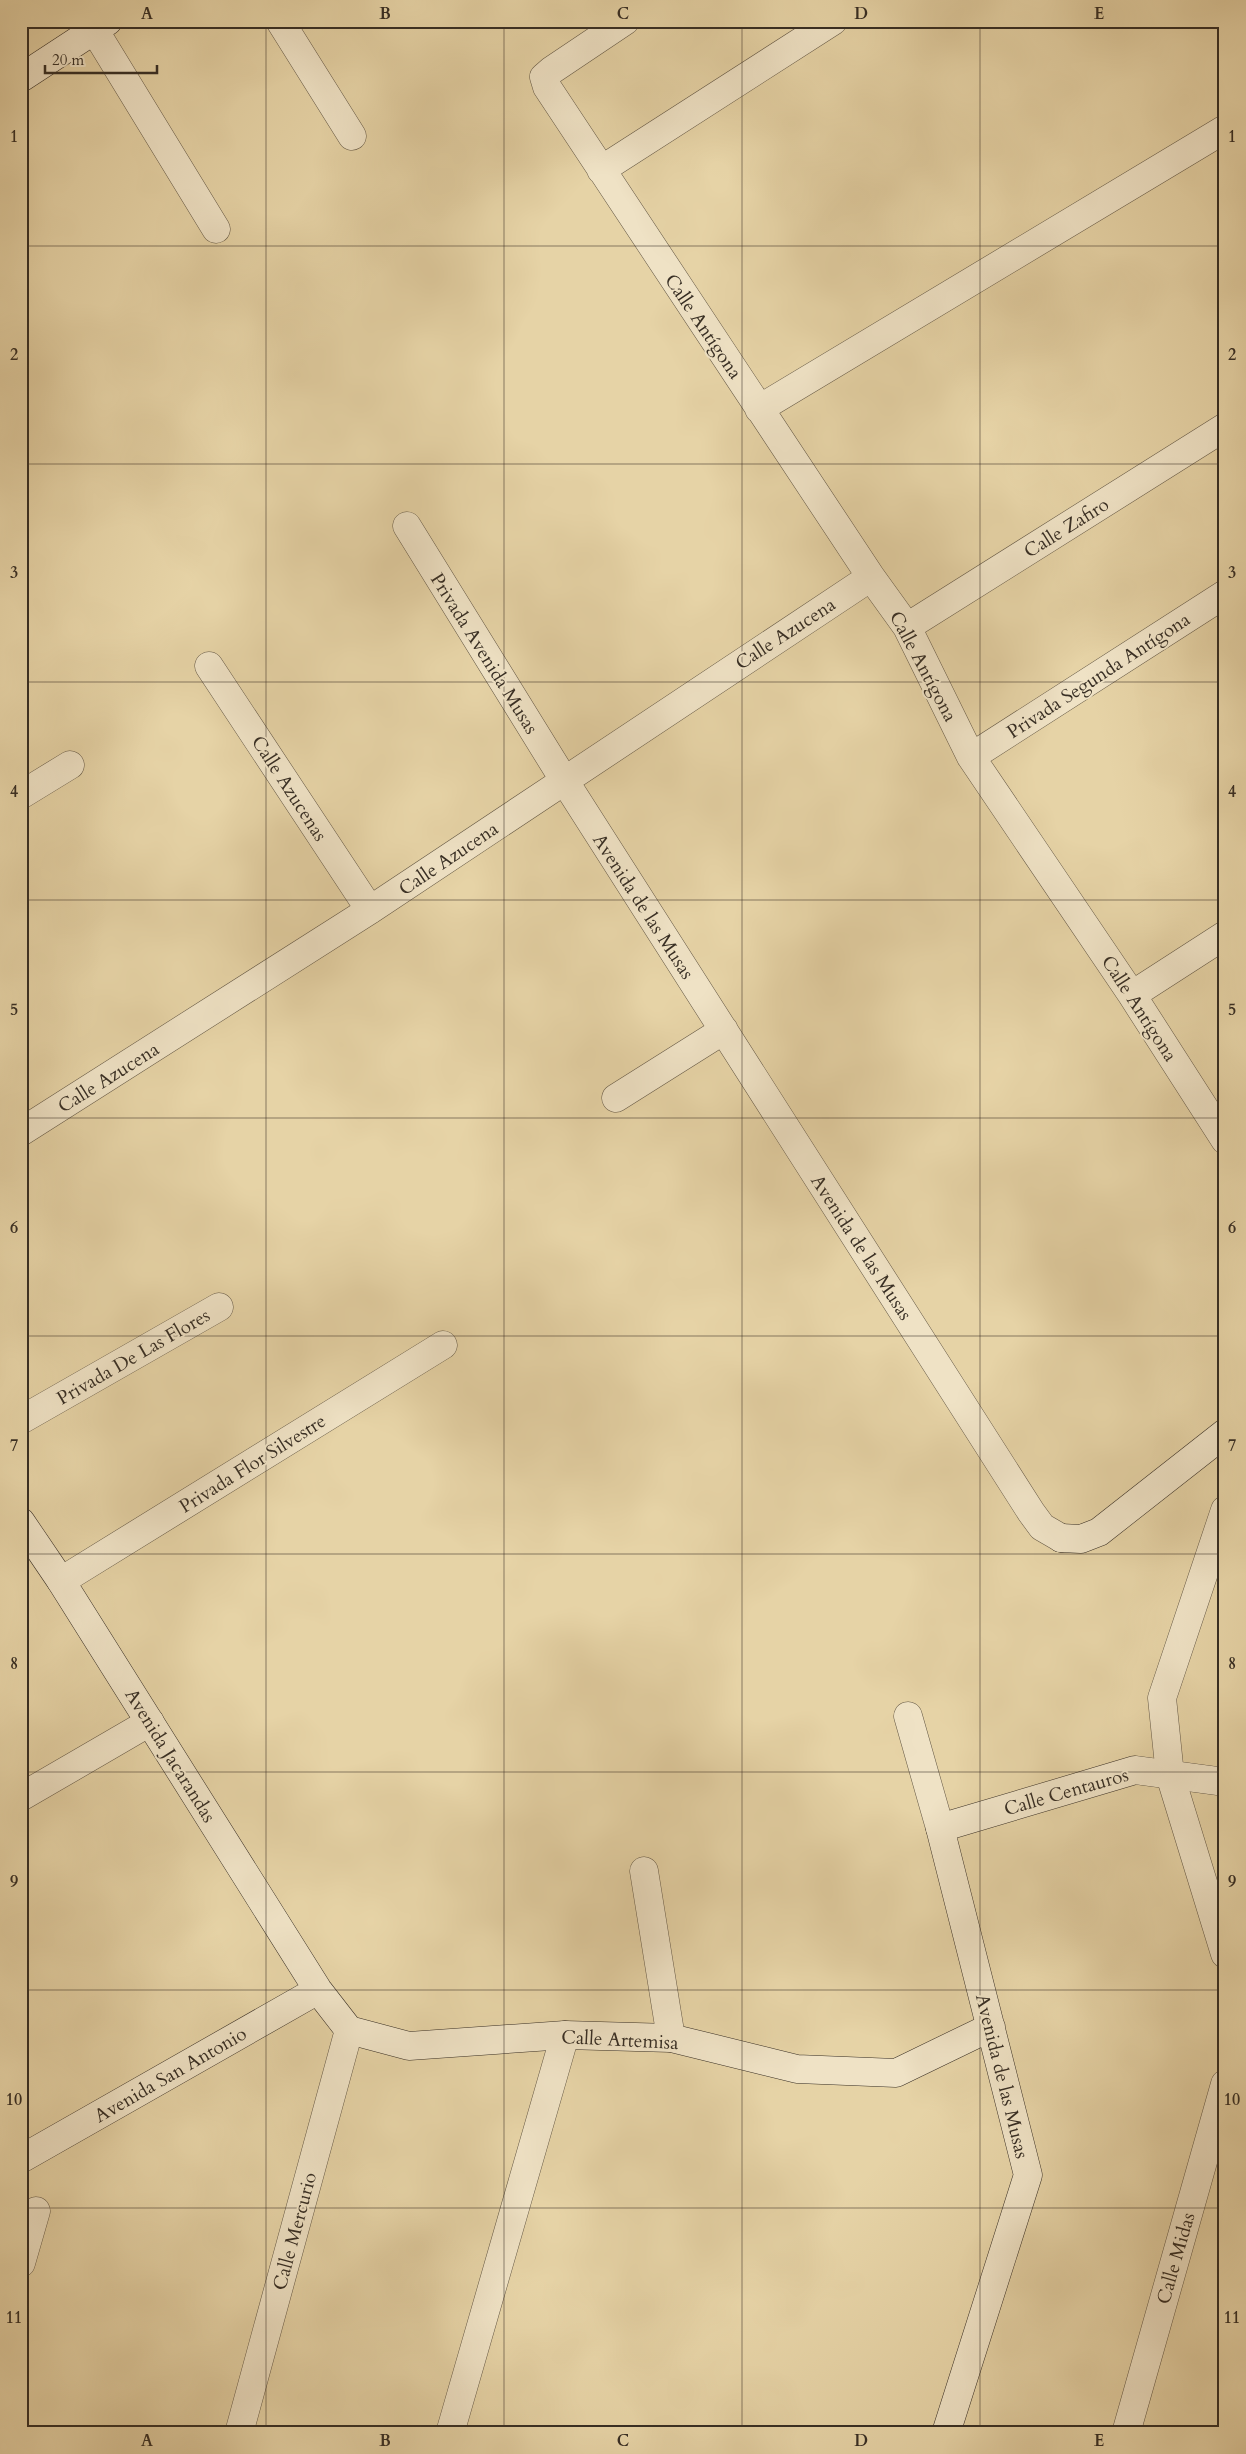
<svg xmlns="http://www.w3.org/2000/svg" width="1246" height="2454" font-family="Cardo,serif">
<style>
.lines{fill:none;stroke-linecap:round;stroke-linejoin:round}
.street-casing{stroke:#635744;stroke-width:29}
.secondary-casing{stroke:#372e24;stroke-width:29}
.street{stroke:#efe2c5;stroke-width:28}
.secondary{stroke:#efe2c5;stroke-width:28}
.grid{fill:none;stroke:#372e24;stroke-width:1;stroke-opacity:0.55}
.labels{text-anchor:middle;stroke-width:4;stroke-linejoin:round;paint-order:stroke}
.street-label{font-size:19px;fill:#372e24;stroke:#efe2c5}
.neatline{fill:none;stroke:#372e24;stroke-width:2}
.grid-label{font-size:16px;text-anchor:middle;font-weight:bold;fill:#372e24}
</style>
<rect width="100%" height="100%" fill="#e6d3a6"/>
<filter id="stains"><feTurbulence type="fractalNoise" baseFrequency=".004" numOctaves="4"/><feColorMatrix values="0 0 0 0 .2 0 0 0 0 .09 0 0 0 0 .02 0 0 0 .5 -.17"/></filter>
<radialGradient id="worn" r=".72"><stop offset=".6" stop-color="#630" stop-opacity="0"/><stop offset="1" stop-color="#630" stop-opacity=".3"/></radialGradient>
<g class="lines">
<g class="street-casing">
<path id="street" d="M280,21l72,115
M625,21l-73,49 -8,7 3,10 324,490 36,50 64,130 161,238 93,145
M95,31l121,198
M601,170l232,-149
M759,409l466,-280
M407,526l157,254 467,732 11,15 19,11
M907,627l318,-200
M209,666l161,244
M971,757l254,-163
M21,795l49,-30
M1132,995l93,-60
M616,1098l108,-68
M21,1132l349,-222 501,-333
M21,1420l198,-113
M1225,1510l-63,188 8,77 55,179
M61,1581l382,-236
M908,1716l32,112
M21,1797l129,-75
M644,1871l27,167
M21,2263l15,-52
M239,2433l110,-403
M450,2433l115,-398
M1126,2433l99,-349"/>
</g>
<g class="secondary-casing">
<path id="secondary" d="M21,78l87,-57
M21,1522l40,59 257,409 31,40 60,16 156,-11 106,3 126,31 99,4 95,-46
M1061,1538l20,1 18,-7 126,-99
M21,2159l297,-169
M946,2433l82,-258 -88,-347 195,-58 90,12"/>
</g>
<use href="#street" class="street"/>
<use href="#secondary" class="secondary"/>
</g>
<path class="grid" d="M266,21v2412M504,21v2412M742,21v2412M980,21v2412M21,246h1204M21,464h1204M21,682h1204M21,900h1204M21,1118h1204M21,1336h1204M21,1554h1204M21,1772h1204M21,1990h1204M21,2208h1204"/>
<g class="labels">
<g class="street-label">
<text transform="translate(704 326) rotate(56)" y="7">Calle Antígona</text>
<text transform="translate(1066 527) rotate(-32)" y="7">Calle Zafiro</text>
<text transform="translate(785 633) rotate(-33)" y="7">Calle Azucena</text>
<text transform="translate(485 653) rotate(58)" y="7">Privada Avenida Musas</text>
<text transform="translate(924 666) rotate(62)" y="7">Calle Antígona</text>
<text transform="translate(1098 675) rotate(-33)" y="7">Privada Segunda Antígona</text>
<text transform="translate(290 788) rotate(57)" y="7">Calle Azucenas</text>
<text transform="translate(448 858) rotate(-34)" y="7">Calle Azucena</text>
<text transform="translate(644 906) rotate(57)" y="7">Avenida de las Musas</text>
<text transform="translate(1140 1008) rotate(57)" y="7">Calle Antígona</text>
<text transform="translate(108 1077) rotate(-32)" y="7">Calle Azucena</text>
<text transform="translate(862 1247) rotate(57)" y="7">Avenida de las Musas</text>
<text transform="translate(133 1356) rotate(-30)" y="7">Privada De Las Flores</text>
<text transform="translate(252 1463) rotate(-32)" y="7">Privada Flor Silvestre</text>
<text transform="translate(171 1755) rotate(58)" y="7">Avenida Jacarandas</text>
<text transform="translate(1066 1791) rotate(-16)" y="7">Calle Centauros</text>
<text transform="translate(620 2039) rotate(3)" y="7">Calle Artemisa</text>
<text transform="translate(170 2074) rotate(-30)" y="7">Avenida San Antonio</text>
<text transform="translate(1003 2076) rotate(76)" y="7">Avenida de las Musas</text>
<text transform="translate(294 2231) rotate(-75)" y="7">Calle Mercurio</text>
<text transform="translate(1175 2258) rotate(-74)" y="7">Calle Midas</text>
</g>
</g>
<rect width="1246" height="2454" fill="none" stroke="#e6d3a6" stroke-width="55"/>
<path d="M45 65v8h112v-8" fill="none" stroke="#372e24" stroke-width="2.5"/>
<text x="52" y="65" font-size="15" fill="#372e24" stroke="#efe2c5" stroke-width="4" paint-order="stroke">20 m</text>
<rect x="28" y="28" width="1190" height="2398" class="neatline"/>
<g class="grid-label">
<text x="147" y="19">A</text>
<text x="385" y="19">B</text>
<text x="623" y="19">C</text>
<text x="861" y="19">D</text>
<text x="1099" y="19">E</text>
<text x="14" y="142">1</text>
<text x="1232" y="142">1</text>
<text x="14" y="360">2</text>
<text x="1232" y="360">2</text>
<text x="14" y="578">3</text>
<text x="1232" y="578">3</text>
<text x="14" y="797">4</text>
<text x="1232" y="797">4</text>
<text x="14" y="1015">5</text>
<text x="1232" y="1015">5</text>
<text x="14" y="1233">6</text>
<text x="1232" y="1233">6</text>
<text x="14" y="1451">7</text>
<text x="1232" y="1451">7</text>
<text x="14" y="1669">8</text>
<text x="1232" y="1669">8</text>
<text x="14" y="1887">9</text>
<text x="1232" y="1887">9</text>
<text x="14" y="2105">10</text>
<text x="1232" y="2105">10</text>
<text x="14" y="2323">11</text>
<text x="1232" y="2323">11</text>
<text x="147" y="2446">A</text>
<text x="385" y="2446">B</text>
<text x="623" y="2446">C</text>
<text x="861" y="2446">D</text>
<text x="1099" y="2446">E</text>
</g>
<rect width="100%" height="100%" filter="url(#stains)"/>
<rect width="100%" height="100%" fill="url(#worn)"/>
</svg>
